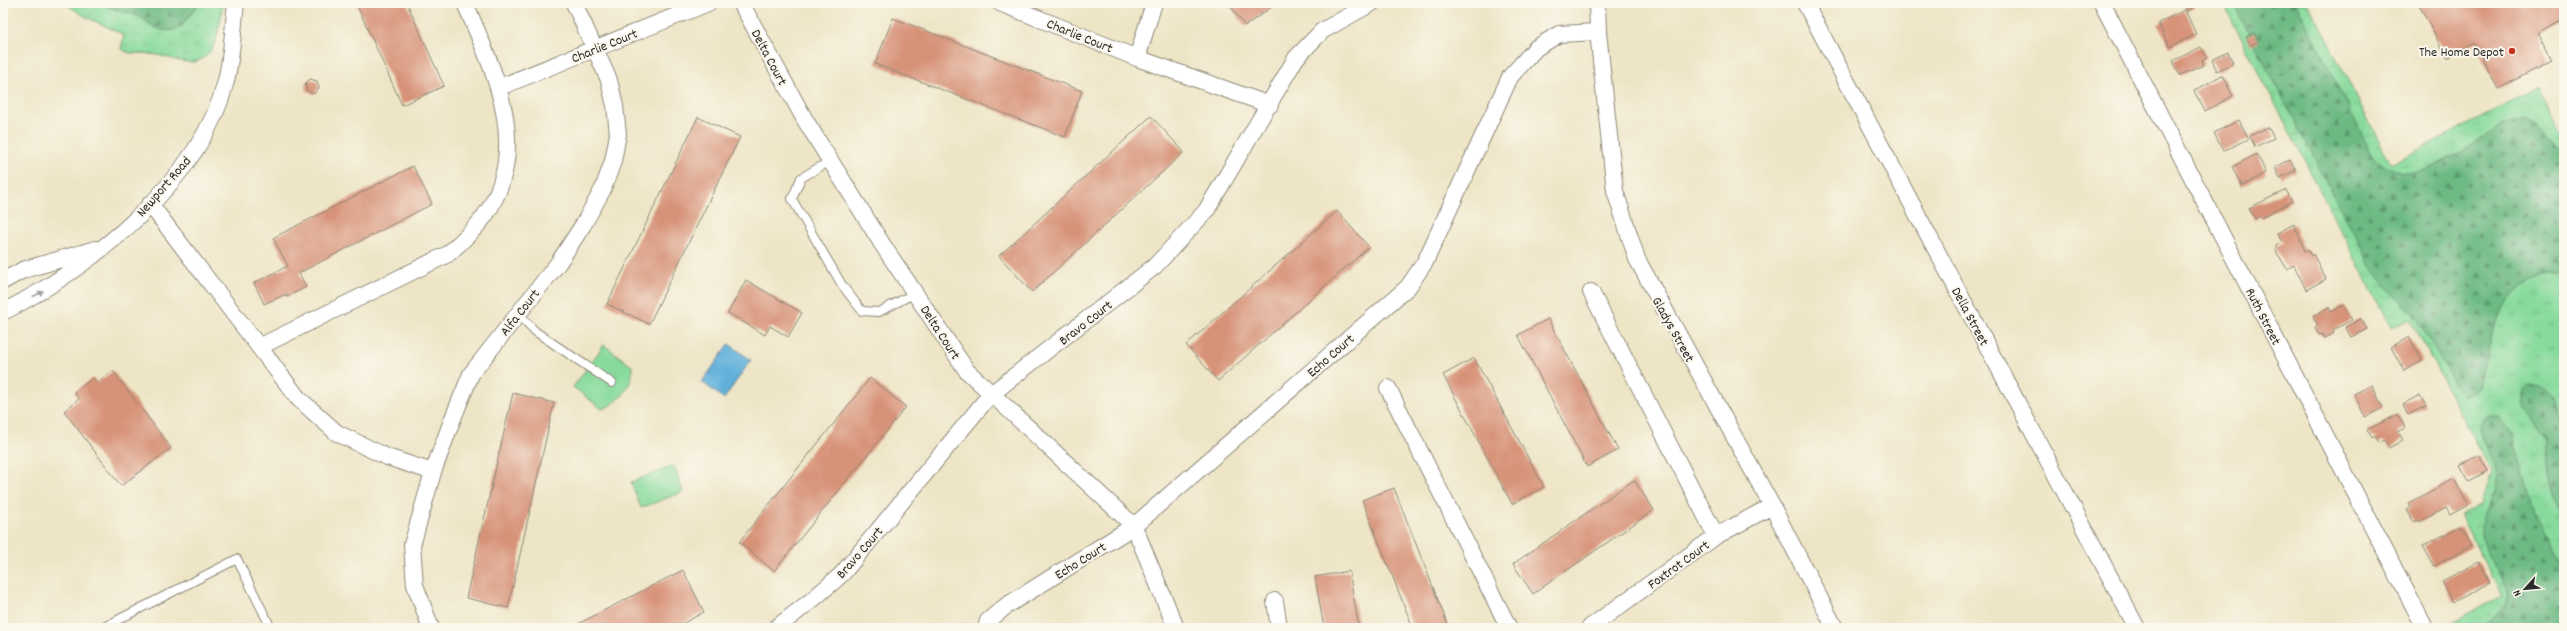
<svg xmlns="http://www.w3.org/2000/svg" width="2567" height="631" font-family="Dekko,sans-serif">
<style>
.grass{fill:url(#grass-tufts);stroke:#598264}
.forest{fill:url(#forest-firs);stroke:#4c7258}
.pitch{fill:#87da9c;stroke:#598264}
.water{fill:#60b0da;stroke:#466e82}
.building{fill:#d79378}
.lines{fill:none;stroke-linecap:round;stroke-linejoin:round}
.service-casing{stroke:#8c8878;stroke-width:10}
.minor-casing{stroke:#8c8878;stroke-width:18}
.service{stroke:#fff;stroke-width:8}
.minor{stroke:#fff;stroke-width:16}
.oneway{fill:#a0a0a0}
.poi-dot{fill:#c8321e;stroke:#fbf7ec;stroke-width:1.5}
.labels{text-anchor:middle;stroke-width:4;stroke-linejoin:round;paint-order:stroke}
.street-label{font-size:14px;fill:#2b2b2b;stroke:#fbf7ec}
.poi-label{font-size:14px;fill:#2b2b2b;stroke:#fbf7ec;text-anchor:end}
</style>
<defs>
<pattern id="grass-tufts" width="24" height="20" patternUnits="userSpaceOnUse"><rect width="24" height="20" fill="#87da9c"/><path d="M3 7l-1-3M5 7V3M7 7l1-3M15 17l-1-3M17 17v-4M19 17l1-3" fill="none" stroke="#75bb87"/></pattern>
<pattern id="forest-firs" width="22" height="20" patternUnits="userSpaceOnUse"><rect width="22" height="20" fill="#6dba84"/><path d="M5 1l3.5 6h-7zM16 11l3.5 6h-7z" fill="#5a976c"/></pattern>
</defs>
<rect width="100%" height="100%" fill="#fbf7ec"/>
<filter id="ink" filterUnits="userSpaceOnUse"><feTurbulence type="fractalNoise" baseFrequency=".025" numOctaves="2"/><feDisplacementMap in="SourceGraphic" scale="8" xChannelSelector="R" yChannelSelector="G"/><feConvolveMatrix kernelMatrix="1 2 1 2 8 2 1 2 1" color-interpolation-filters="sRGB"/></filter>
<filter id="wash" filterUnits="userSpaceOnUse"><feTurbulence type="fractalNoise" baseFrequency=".012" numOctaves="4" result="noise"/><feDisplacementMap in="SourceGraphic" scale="16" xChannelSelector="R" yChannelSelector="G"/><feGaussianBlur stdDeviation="0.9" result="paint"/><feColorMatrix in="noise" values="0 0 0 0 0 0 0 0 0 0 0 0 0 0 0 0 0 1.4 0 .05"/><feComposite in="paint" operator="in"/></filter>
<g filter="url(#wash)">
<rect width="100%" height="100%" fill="#eee5c6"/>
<path class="grass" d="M65,3h158c-3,19 -5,56 -30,59 -14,1 -29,-7 -43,-8 -9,-2 -22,2 -29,-6l3,-13 -40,-19z
M2223,3h85l83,161 149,-78 24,45v497h-120l58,-32 -42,-81 21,-12 10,-33 -81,-151 -19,9z"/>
<path class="forest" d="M102,3h97l-18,24c-25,11 -28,-6 -48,-13 -12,-4 -20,-2 -31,-11z
M2233,3h63l76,152c7,7 13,12 23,16 30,11 83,-31 108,-46l24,-5 11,3 10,9 16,20v126c-10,-2 -20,0 -30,4 -42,17 -45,65 -55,104l-5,6 -11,3 -7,-8c-12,-22 -23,-44 -37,-65 -14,-21 -34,-33 -48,-56z
M2530,385c10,1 18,3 24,12 12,17 10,98 10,121l-14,-42 -3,-39 -23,-31v-17z
M2490,416h8l14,17 23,80 29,49v66h-85c59,-36 8,-52 2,-95 -2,-20 16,-34 16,-54 0,-18 -14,-35 -18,-52l3,-7z"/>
<path class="pitch" d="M604,345l29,22c-1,20 -12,35 -31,42l-29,-22z
M674,466l9,26 -42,16 -10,-26z"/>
<path class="water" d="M729,344l22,16 -27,39 -22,-17z"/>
<g id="blocks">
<path class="building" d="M356,3h51l37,83 -42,19z
M1228,3h49l-32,23z
M2183,3h19l-15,8z
M2418,3h146v16l-27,14 14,28 -53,28 -24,-46 -27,15z
M2185,10l11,24 -26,13 -12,-24z
M893,18l189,73 -17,46 -190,-73z
M2254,33l5,8 -8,4 -5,-8z
M2201,47l6,11 -5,2 2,5 -24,10 -7,-14z
M2228,52l5,11 -16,8 -5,-11z
M2222,75l11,21 -28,15 -11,-20z
M310,79l7,2 2,7 -5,6 -7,-3 -2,-7z
M1151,116l33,36 -152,140 -33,-36z
M698,117l42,20 -91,187 -42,-20z
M2239,120l10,19 -26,12 -9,-18z
M2268,127l6,11 -19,9 -5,-11z
M2257,154l9,19 -24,13 -10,-19z
M2290,159l6,11 -16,8 -5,-11z
M413,166l19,38 -133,69 7,14 -19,10 -1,-3 -22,10 -10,-21 34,-17 -15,-28z
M2286,190l6,11 -31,17 -1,-2 -5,3 -6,-11z
M1337,211l32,36 -151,134 -32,-36z
M2294,224l11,27 3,-2 3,7 2,-2 13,25 -20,11 -12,-25 -7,4 -11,-18v-5l6,-4 -5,-9z
M746,280l56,33 -14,24 -18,-11 -5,9 -37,-22z
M2344,305l8,15 -19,10 1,3 -10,5 -2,-4 -3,1 -4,-7 3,-2 -5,-10 16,-9 2,5z
M1548,319l70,131 -31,17 -69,-132z
M2361,319l6,10 -16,8 -6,-10z
M2409,337l13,24 -18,10 -13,-24z
M1474,358l70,129 -32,17 -69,-129z
M113,371l58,77 -50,38 -57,-75 15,-12 -5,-7 19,-14 4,5z
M870,378l36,29 -132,164 -35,-29z
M2372,385l11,23 -18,9 -11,-23z
M513,393l41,10 -46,205 -42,-10z
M2420,395l6,11 -18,9 -5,-11z
M2398,414l7,14 -7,4 5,8 -14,8 -5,-8 -6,3 -3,-7 -3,2 -5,-8z
M2479,455l9,16 -19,10 -9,-16z
M2454,479l14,26 -18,10 -4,-7 -27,14 -1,-2 -4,2 -7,-12 4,-3 -2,-4z
M1634,480l20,30 -121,84 -20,-30z
M1394,488l55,140h-36l-51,-128z
M2461,526l11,20 -38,20 -11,-20z
M2479,562l11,21 -37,19 -11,-21z
M683,570l21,42 -24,13 -6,3h-104z
M1349,571l10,57h-35l-9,-51z"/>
</g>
</g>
<g filter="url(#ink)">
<use href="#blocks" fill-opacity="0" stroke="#8c8878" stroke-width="1"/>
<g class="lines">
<g class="service-casing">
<path id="service" d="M830,161l-29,17 -9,21 50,86 20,26 17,1 36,-19
M517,313l19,19 76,51
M102,628l135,-69 34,69"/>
</g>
<g class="minor-casing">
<path id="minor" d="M741,3l64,117 79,127 83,124 167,155 42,102
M1000,3l137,55 133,47
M1597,3l1,29 17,159 22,68 135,247 63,122
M1805,3l332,625
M2102,3l323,625
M1137,58l17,-55
M500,87l208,-84
M150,204l148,194 39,35 50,24 46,15
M3,281l20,-11 73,-21
M1591,292l125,244
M3,312c86,-43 199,-132 223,-231 6,-25 7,-52 10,-78
M259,347l189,-93c13,-12 28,-25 38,-40 46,-69 7,-144 -21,-211
M1388,388l121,240
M1275,601l4,27
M431,628l-16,-43 -3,-40 21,-73 20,-54 18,-44 88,-112 24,-37 20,-36 10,-28 5,-27 -3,-28 -6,-26 -35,-77
M776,628l36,-28 30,-26 148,-179 165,-129 51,-55 90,-153 26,-27 50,-28
M986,628l2,-7 18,-15 128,-80 274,-239 17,-25 85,-185 26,-29 23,-14 39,-2
M1589,628l127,-92 56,-30"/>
</g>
<use href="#service" class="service"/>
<use href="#minor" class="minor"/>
</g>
<defs><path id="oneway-solid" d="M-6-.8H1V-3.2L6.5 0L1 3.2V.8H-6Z"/></defs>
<use class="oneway" href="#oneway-solid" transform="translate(38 294) rotate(-28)"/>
</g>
<circle class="poi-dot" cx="2512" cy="51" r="4"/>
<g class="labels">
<g class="street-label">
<text transform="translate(1080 35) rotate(22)" y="5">Charlie Court</text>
<text transform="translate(604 45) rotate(-22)" y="5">Charlie Court</text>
<text transform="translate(770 57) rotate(62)" y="5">Delta Court</text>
<text transform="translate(163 186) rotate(-49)" y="5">Newport Road</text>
<text transform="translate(519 312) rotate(-52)" y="5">Alfa Court</text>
<text transform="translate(1971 316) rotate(62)" y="5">Della Street</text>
<text transform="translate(2264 316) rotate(63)" y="5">Ruth Street</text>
<text transform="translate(1085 322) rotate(-38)" y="5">Bravo Court</text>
<text transform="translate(1674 329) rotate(61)" y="5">Gladys Street</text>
<text transform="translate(941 332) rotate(57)" y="5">Delta Court</text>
<text transform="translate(1330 355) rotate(-41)" y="5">Echo Court</text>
<text transform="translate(859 552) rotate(-49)" y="5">Bravo Court</text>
<text transform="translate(1080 560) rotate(-32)" y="5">Echo Court</text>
<text transform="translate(1678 564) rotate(-36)" y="5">Foxtrot Court</text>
</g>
<g class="poi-label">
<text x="2504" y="56">The Home Depot</text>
</g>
</g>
<rect width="2567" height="631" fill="none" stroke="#fbf7ec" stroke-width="16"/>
<g transform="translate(2525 589) rotate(243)" stroke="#fbf7ec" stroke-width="3" paint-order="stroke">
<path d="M0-3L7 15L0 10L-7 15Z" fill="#2b2b2b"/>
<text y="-6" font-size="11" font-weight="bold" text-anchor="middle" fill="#2b2b2b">N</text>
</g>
</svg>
